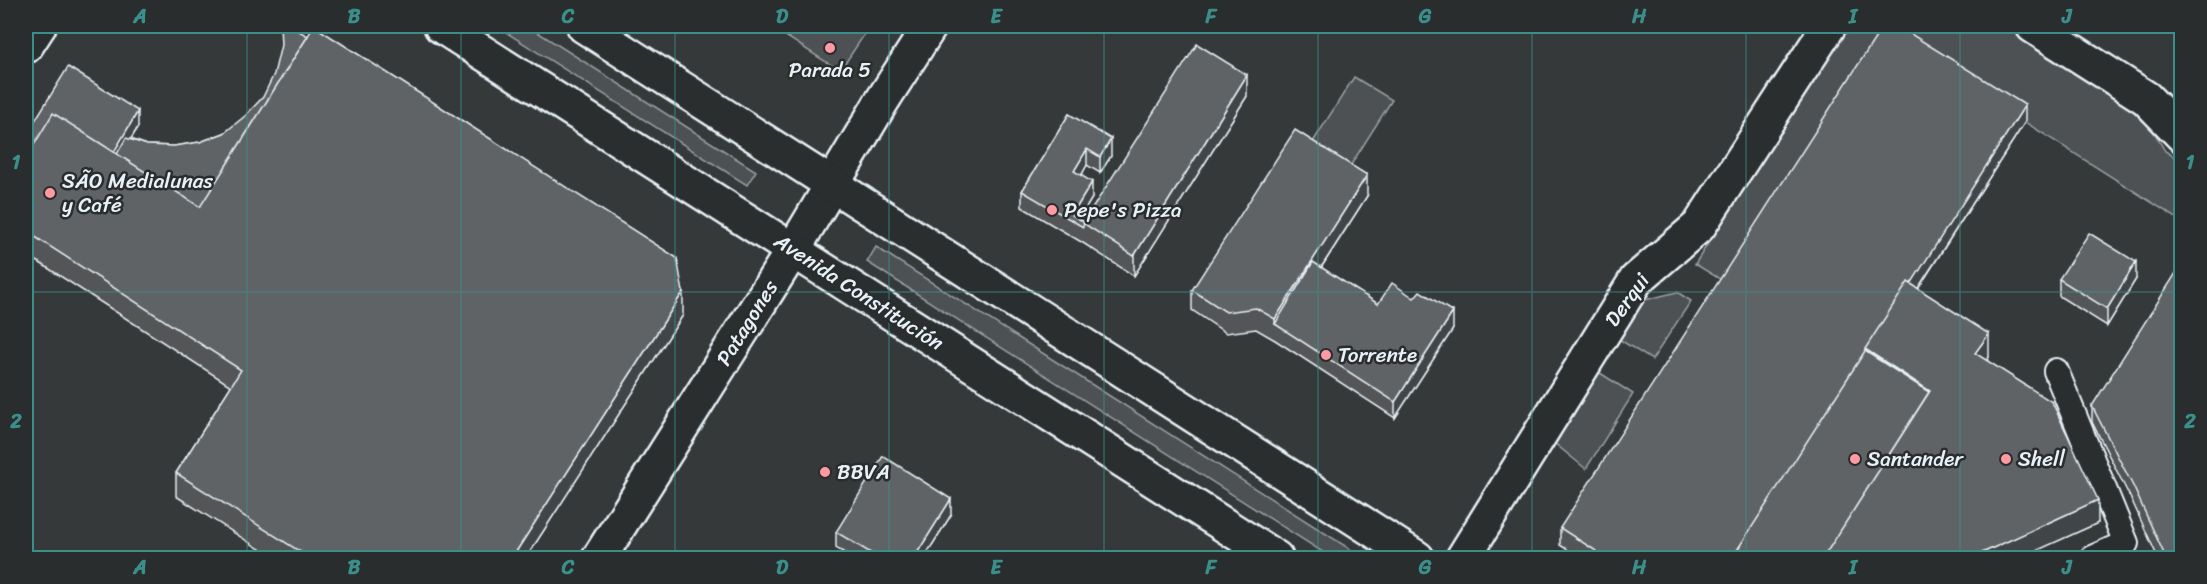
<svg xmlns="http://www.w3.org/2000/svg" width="2207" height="584" font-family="Sriracha,sans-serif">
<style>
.green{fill:#4d5152;stroke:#9aa1a5;stroke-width:1.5}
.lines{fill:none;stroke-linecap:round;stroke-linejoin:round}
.lane-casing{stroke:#e8f1f8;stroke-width:28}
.street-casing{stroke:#e8f1f8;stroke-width:38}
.primary-casing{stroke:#e8f1f8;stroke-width:38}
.lane{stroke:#2a2d2e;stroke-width:24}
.street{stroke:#2a2d2e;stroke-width:33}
.primary{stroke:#2a2d2e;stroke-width:33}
.wall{fill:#525557;stroke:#e8f1f8;stroke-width:1.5}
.shaded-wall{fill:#424547;stroke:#e8f1f8;stroke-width:1.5}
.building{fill:#5f6365;stroke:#e8f1f8;stroke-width:1.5}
.grid{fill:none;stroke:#3a8f8a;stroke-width:1.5;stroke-opacity:0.55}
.poi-dot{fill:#ff9aa2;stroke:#2a2d2e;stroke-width:2}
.labels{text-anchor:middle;stroke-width:5;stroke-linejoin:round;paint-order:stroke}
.poi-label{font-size:21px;fill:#e8f1f8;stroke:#2a2d2e;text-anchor:start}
.street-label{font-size:21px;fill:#e8f1f8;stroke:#2a2d2e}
.neatline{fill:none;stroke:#3a8f8a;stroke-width:2}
.grid-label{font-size:20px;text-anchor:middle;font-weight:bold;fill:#3a8f8a}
</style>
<rect width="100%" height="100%" fill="#35393a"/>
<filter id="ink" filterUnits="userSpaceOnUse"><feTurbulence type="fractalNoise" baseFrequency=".0167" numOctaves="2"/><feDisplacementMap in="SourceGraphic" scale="12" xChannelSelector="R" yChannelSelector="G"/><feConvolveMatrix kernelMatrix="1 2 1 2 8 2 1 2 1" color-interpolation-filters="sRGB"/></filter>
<g filter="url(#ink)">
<path class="green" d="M496,26h32l228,145 -9,14z
M770,26h100l-30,45z
M1846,26h166l126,78 27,47 16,10v60l-156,-99 -297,162 -33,-20z
M1354,77l38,23 -43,68 -38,-23z
M876,247l488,311h-32l-465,-296z
M1677,292l14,9 -39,59 -35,-22 24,-37z
M1597,371l36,23 -47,75 -33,-27z"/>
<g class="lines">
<g class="lane-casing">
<path id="lane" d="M2056,371l70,172 -34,15"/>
</g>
<g class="street-casing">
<path id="street" d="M2033,26l113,72 36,37
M26,46l13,-20
M599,558l194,-308 89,-149 48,-75
M1463,558l173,-278 63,-54 130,-200"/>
</g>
<g class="primary-casing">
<path id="primary" d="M441,26l835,532
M584,26l833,532"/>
</g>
<use href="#lane" class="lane"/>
<use href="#street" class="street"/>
<use href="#primary" class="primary"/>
</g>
<path class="wall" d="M1247,96l-113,180 -51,-33 -61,-36v-16l47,-77 42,42 -11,17 -13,-8 -6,11 11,22 -13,21 5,3z
M2025,122l-107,167 71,68 -2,3 111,163 -78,35h-439l-21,-13v-17z
M138,127l-7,12 16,6 27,1 26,-4 24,-9 459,182 -157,243h-252l-98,-62v-23l55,-87 -205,-132v-119z
M1367,196l-46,72 57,36 75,25 -58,89 -120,-78 -19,-11 -30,4 -34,-23v-20z
M2059,279h77l-29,47 -48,-30z
M2092,406l89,152h-23l-25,-55 -41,-81z
M951,515l-27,43h-71l-17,-10v-16z"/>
<path class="shaded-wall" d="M1247,75v21l-113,180v-20z
M2025,105v17l-150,233 -7,-5z
M138,111v16l-23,39 -4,-10z
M1111,139v17l-11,17v-16z
M1087,149v16l-13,23v-17z
M1367,175v21l-85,132 -7,-4v-5z
M1092,182v16l-15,25 -5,-8z
M2136,262v17l-29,47v-17z
M683,292v23l-157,243h-14z
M1453,312v17l-58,89v-16z
M1989,334v23l-14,18v-22z
M951,499v16l-27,43h-10z
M2098,500v23l-78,35h-49z"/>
<path class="building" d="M280,26h10l18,10 -108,171 -83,-53 9,-16 21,7 27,1 26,-4 24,-9 21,-17 18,-19 11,-23 7,-29z
M314,26l363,232 6,34 -171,266h-202l-134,-85 65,-103 -215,-139v-73l27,-45 147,94z
M1883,26h15l127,79 -114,179 -3,-2 -43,67v2l-133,207h-125l-47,-30z
M1197,44l50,31 -113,181 -51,-33z
M68,67l70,44 -24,41 -61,-39 -27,45v-23z
M1069,114l42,25 -11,18 -13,-8 -13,22 18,11 -20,33 12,7 -1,5 -61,-36z
M1295,130l72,45 -92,144 -19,-11 -30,4 -34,-22z
M2089,233l47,29 -29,47 -48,-30z
M1313,262l65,42 14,-21 22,15 6,-7 33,21 -58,90 -120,-78z
M2181,265v279l-9,14h-6l-33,-72 -41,-80z
M1908,282l81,52 -14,19 77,49 46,98 -127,58h-148l107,-167 -65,-42z
M1865,351l64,41 -106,166h-91z
M883,456l68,43 -37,59h-35l-43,-26z
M2181,544v14h-9z"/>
</g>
<path class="grid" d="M247,26v532M461,26v532M675,26v532M889,26v532M1104,26v532M1318,26v532M1532,26v532M1746,26v532M1960,26v532M26,292h2156"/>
<g class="poi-dot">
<circle cx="830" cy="48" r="6"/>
<circle cx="50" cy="193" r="6"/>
<circle cx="1052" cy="210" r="6"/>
<circle cx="1326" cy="355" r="6"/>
<circle cx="1855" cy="459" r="6"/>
<circle cx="2006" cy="459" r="6"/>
<circle cx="825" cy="472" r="6"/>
</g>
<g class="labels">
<g class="poi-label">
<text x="830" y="77" text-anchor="middle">Parada 5</text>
<text x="62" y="188">SÃO Medialunas<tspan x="62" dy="24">y Café</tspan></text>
<text x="1064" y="217">Pepe's Pizza</text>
<text x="1338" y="362">Torrente</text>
<text x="1867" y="466">Santander</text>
<text x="2018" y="466">Shell</text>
<text x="837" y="479">BBVA</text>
</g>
<g class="street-label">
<text transform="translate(859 292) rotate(33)" y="7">Avenida Constitución</text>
<text transform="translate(1627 300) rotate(-54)" y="7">Derqui</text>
<text transform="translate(747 323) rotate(-58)" y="7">Patagones</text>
</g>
</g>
<rect width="2207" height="584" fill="none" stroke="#2a2d2e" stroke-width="66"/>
<rect x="33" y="33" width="2141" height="518" class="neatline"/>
<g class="grid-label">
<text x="140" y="23">A</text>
<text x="354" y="23">B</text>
<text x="568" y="23">C</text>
<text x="782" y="23">D</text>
<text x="996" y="23">E</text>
<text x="1211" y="23">F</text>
<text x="1425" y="23">G</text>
<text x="1639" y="23">H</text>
<text x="1853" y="23">I</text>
<text x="2067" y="23">J</text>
<text x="16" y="169">1</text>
<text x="2190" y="169">1</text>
<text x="16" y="428">2</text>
<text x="2190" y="428">2</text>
<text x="140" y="574">A</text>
<text x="354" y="574">B</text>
<text x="568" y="574">C</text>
<text x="782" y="574">D</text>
<text x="996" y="574">E</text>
<text x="1211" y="574">F</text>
<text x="1425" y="574">G</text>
<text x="1639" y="574">H</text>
<text x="1853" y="574">I</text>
<text x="2067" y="574">J</text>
</g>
</svg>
